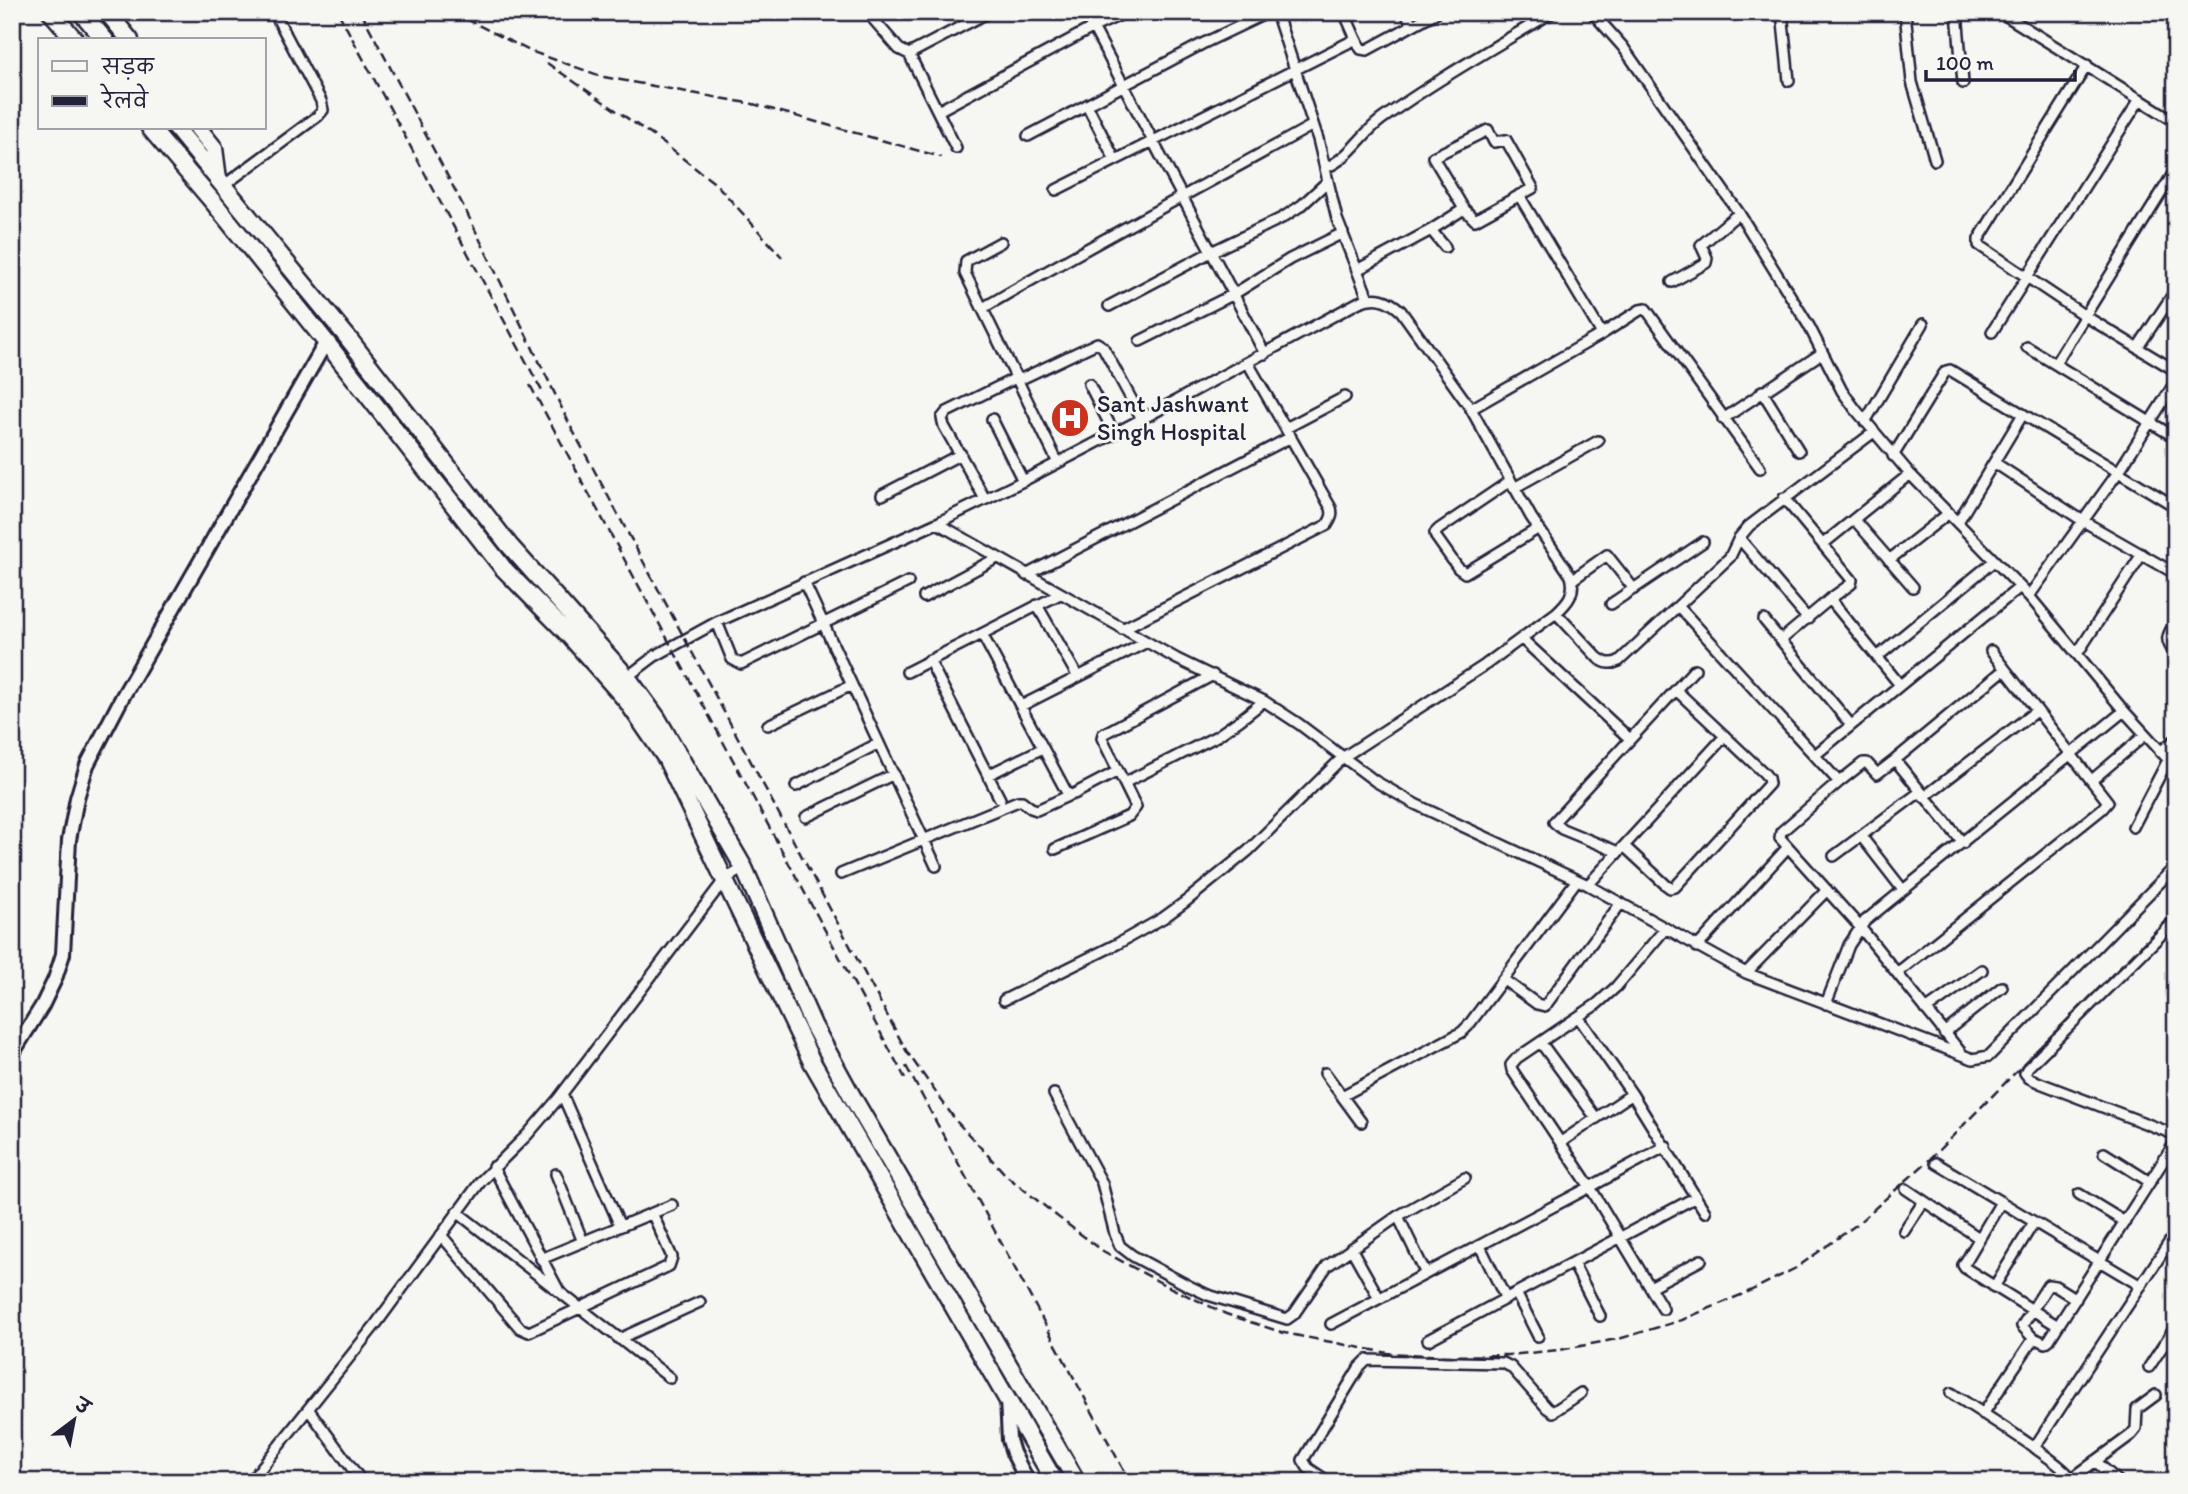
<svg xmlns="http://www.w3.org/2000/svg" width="2188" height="1494" font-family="Itim,'Playpen Sans Deva',sans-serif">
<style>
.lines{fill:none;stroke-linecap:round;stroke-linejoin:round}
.minor-casing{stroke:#22223b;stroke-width:14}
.tertiary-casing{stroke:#22223b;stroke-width:18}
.trunk-casing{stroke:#22223b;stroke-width:21}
.minor{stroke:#f6f6f2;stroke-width:9}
.tertiary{stroke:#f6f6f2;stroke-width:12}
.trunk{stroke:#f6f6f2;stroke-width:16}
.rail{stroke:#22223b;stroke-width:2.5;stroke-dasharray:10 5;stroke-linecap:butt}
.labels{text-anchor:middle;stroke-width:6;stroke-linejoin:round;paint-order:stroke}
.poi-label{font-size:24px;fill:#22223b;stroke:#f6f6f2;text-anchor:start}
</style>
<rect width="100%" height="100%" fill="#f6f6f2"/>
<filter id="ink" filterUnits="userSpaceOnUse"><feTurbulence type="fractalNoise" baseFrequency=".0143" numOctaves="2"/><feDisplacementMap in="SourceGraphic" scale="14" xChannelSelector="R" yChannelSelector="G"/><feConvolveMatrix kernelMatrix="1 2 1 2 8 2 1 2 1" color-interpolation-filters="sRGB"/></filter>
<g filter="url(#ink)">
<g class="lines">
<g class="minor-casing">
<path id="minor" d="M867,12l32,37 10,5 80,-42
M1085,12l180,342
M1276,12l42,127 19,80 31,79
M1344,12l12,27
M1406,12l6,13
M1592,12l31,35 116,166 70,113 33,65 14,19 54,64 119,122 95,115 52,57
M1782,12l7,69
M1905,12l7,70 23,78
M1957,12l6,71
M2000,12l176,110
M909,54l47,94
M2087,65l-108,174v6l106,71 91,55
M1087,105l28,55
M938,111l154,-83 35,-16
M1028,136l174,-92 67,-32
M1325,168c24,-9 36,-34 57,-49 54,-39 113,-72 171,-107
M223,186l95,-70 5,-6 -2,-9 -47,-89
M1056,190l278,-140 22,-11 5,10 6,1 70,-38
M1519,195l83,139
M1431,230l33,-21 -31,-52 55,-27 6,12 12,-2 27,48 -58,32 -11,-11
M1001,242l-35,19 -1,12 93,190
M1357,270l74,-40 14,17
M1672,282l34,-19 1,-5 -6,-13 38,-32
M1109,306l102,-54 71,-34 20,-13 26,-24
M983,308c109,-64 220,-122 330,-183
M1992,332l148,-233
M1140,341l94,-47 56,-35 53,-26
M2027,347l149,91
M2138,347l38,-57
M2055,364l121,-195
M1019,380l78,-37 6,4 39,72
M1089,384l25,49
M1762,391l37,60
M1471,409l131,-75 38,-24 6,-1 114,159
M992,419l31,62
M1723,419l99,-66
M1865,422l58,-98
M1286,428l59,-31
M1893,456l50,-81 3,-4 4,-1 226,137
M1995,463l88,58 93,53
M1510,481l-71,48 -4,4 1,4 22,31 7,5 74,-45
M1514,488l84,-47
M882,495l79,-41
M1784,498l68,82 -1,4 -21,15
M985,499l-41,-73 -2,-8 5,-6 71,-35
M1854,519l59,68
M1958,522l65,-108
M937,523l240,136 87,42 35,23 76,57 40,23 173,81 158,88 227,86 16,-3 187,-190
M1739,538l69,81
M1823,544l87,-70
M1889,560l60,-47
M1026,575l265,-138
M1572,580l35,-25 27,34
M804,582l132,284
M2029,596l90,-125 57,-90
M924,597l73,-39
M1611,604l92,-62
M1037,605l41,72
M1678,606l52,-49 9,-19 10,-12 125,-94
M1556,613l42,45c7,5 12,7 21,3l59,-55 161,176 24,-19h4l10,11 18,-14 68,83
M1764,620l87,105
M717,622l15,37 9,5 167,-82
M2176,622c-10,15 -12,18 0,33
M1122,629l205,-104c4,-6 6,-10 4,-17l-83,-145
M982,634l85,159 3,2 4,-1 44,-23
M1522,639l108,100
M1781,640l49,-41 70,86
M2077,654l65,-100
M1877,657l117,-96
M929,660l71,139
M907,672l153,-78
M627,677l28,-21 62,-34 220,-99 86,-42 119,-62 217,-117c17,-7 29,-3 42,9l70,98 60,108 40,59c5,17 -3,26 -15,37l-71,52 -143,93 -94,93 -63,51 -22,16 -46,26 -113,56
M1021,706l126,-64
M768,725l84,-40
M2160,752l16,-13
M1815,755l205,-168
M1895,760l110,-91
M988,775l55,-27
M2092,780l53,-45
M1839,782l-58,50 -1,6 80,89 102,127
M1124,783l93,-47 23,-16 24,-19
M796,786l83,-43
M1924,797l112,-86
M806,817l88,-43
M2133,827l35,-67
M1861,836l42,54
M1624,846l42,39 4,3 5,-1 94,-103 -1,-6 -4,-5 -88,-83
M1055,849l74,-33 7,-9 -3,-6 -31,-63 1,-4 110,-59
M1618,852l-56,-23 -8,-7 141,-153
M1834,856l86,-64
M841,874l177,-73h4l9,7 6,2 33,-15
M1588,885l137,-149
M2176,920l-148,147 -3,6 4,5 11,5 136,52
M1697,947l91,-100
M1746,973l81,-83
M1897,973l205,-164 6,-7 -117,-151
M1504,980l33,24 8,2 76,-103
M1826,1004l23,-59 16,-24 259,-210
M1926,1010l56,-40
M1579,1018l53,76 73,118
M1944,1033l58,-46
M1541,1043l55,75
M1325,1073l36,49
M562,1094l58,132
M1054,1094l48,89 13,51 5,12 13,10 56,30 19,9 79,24 7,-5 33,-48 71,-50
M1342,1096l120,-64 6,-6 109,-146
M1561,1142l71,-48
M2104,1153l46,29
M1936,1163l205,123
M493,1167l65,122
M556,1174l27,68
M1906,1189l73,49
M2079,1194l46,28
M2001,1202l-35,59 -3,4 2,3 93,58
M457,1212l213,166
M1904,1231l20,-30
M441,1235l79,93 9,4 140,-66 3,-9 -20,-44
M1480,1246l26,53
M1351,1248l28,50
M541,1259l131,-54
M1573,1263l27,53
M1426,1274l-28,-58 67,-38
M1650,1287l51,-27
M1994,1287l40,-65
M1516,1293l22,43
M1663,1309l-73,-122 76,-41
M1331,1324l259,-137 -78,-117 -1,-5 6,-7 80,-54 19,-17 49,-58
M619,1339l81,-37
M2034,1339l-12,-13 26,-41 7,1 21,13
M1428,1340l268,-143
M2149,1367l27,-41
M1951,1393c17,11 113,71 118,83 1,2 0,4 0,6
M309,1410l53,72
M1983,1414l49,-73 4,-2 9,4 4,-3 127,-199
M2034,1448l142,-216
M2095,1461l24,21
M2070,1480l61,-45 5,-6 1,-20 19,-14
M250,1482l126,-158 105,-143 47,-47 30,-35 167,-220 19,-11
M1329,1482l-21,-14 -5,-8 56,-92 8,-8 136,3 8,4 36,41 6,4 28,-19"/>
</g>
<g class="tertiary-casing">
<path id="tertiary" d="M12,1054l30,-48 13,-27 8,-25 6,-114 8,-42 10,-33 36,-69 203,-354
M1007,1399l2,41 4,13 15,29"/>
</g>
<g class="trunk-casing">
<path id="trunk" d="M51,12l24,28
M81,12l24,28
M107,12l23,28
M150,128l64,75 112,139 177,226 65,66 59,67 39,57 146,304 243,420
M176,128l172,210 161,207 118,132 30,41 87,150 69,157 40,73 224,384
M198,128l16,20 4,31"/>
</g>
<use href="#minor" class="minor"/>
<use href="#tertiary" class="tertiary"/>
<use href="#trunk" class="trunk"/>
<path class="rail" d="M338,12l204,379
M361,12l105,199 106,218 335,623 50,70 50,54 51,41 45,34 60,33 63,30 58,19 104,20 58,3 62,-1 52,-5 62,-12 60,-18 68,-29 46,-23 60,-43 71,-63 249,-252
M452,12l78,39 74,26 149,27 188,53
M547,63l112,77 58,45 65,72
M530,385l375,693
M906,1066l224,416"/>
</g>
</g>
<defs>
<g id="hospital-disc" transform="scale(2.0125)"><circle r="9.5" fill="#c8321e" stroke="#f6f6f2"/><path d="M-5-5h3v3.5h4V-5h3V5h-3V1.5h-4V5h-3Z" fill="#fff"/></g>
</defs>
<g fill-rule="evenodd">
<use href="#hospital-disc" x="1070" y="418"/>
</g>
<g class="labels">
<g class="poi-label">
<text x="1097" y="412">Sant Jashwant<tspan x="1097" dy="28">Singh Hospital</tspan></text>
</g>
</g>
<rect width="2188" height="1494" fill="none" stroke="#f6f6f2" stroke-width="42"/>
<rect x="21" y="21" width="2146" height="1452" fill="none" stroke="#22223b" stroke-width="2.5" filter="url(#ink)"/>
<rect x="38" y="38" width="228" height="91" fill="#f6f6f2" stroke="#a1a1a9" stroke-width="2"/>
<rect x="52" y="61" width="35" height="10" fill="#f6f6f2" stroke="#a1a1a9" stroke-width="2"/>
<text x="102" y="74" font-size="21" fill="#22223b">सड़क</text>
<rect x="52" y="96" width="35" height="10" fill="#22223b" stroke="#a1a1a9" stroke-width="2"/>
<text x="102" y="108" font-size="21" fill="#22223b">रेलवे</text>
<g transform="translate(74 1420) rotate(32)" stroke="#f6f6f2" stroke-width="5" paint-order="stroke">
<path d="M0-5L12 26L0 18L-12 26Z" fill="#22223b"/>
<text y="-10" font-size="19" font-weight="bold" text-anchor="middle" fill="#22223b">उ</text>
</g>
<path d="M1926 70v10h149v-10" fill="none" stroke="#22223b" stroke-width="3.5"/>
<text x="1936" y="70" font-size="21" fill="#22223b" stroke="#f6f6f2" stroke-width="5" paint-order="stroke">100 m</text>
</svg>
